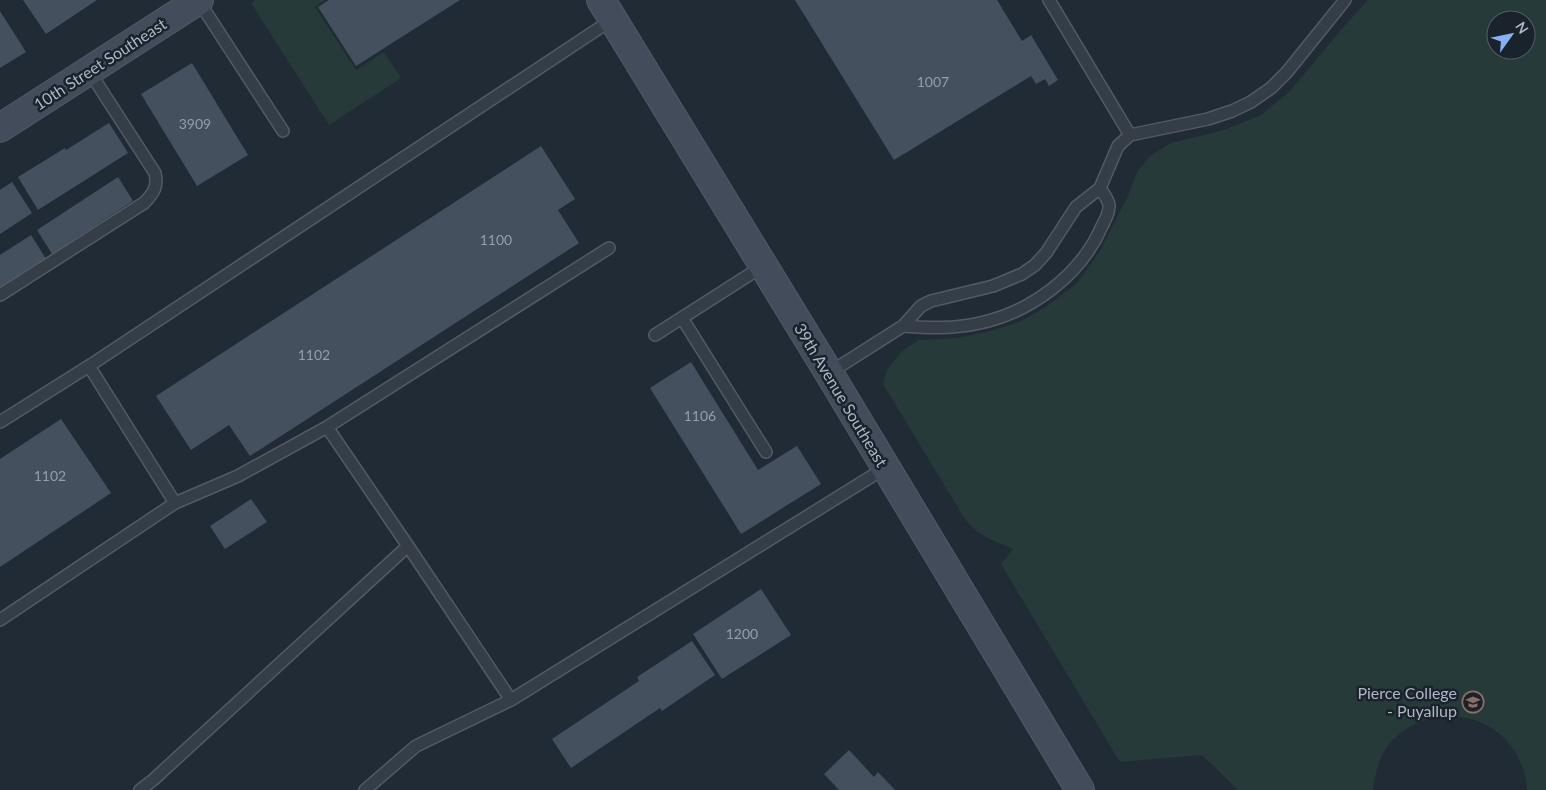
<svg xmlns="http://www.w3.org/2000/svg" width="1546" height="790" font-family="Lato,sans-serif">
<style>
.green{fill:#263a3a;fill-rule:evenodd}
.building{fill:#45505e}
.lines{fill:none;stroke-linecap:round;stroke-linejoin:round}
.lane-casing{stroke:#525a65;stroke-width:14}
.secondary-casing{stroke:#525a65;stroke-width:30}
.lane{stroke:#353d47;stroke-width:11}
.secondary{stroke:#434c5a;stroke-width:28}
.labels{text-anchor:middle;stroke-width:5;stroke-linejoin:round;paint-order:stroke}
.number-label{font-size:14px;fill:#949daa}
.street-label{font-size:16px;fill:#afb7c4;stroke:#1a222c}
.poi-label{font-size:16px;fill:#afb7c4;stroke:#1a222c;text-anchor:end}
</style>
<rect width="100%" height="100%" fill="#212b36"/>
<path class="green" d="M255,0h70l-10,7 41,63 28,-18 17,26 -72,47 -78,-122z
M1368,0h178v790h-19c0,-15 -6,-30 -15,-42 -3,-4 -6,-9 -10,-12 -32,-30 -89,-25 -115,11 -9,13 -12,28 -14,43h-135l-36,-35 -82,7 -119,-198 12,-15c-20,-9 -35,-13 -48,-30l-82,-135 5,-16 14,-17 17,-11 38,-2 30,-6 32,-10 27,-15 31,-24 23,-32 28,-55 9,-24 14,-17 20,-12 53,-13 37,-15 28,-23 52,-62zM1496,20h30v30h-30z"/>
<path class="building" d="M23,0h74l-51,34z
M329,0h131l-104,66 -38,-59z
M795,0h202l25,41 9,-6 27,45 -9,6 -4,-7 -9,5 -5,-8 -137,84z
M0,11l26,41 -26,16z
M192,63l56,92 -51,31 -56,-92z
M109,123l19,30 -90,57 -20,-33 47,-29 1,2z
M541,146l34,53 -17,11 21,33 -329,213 -21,-31 -38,25 -35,-54z
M118,177l15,24 -81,53 -15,-24z
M12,182l20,31 -32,21v-44z
M31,235l15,24 -46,30v-34z
M691,362l67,108 39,-24 24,38 -80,50 -91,-146z
M61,419l50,74 -111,74v-108z
M251,499l16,23 -42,27 -15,-23z
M761,589l30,46 -69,44 -29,-45z
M692,641l23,34 -53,36 -2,-3 -89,60 -19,-29 87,-58 -2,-4z
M849,750l25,27 4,-5 17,18h-56l-15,-16z"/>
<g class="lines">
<g class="lane-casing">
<path id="lane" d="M198,0l85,131
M1049,0l81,135
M0,295l144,-92c10,-10 14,-17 11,-30l-66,-102
M682,318l84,134
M903,326c26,2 51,3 77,-3 51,-11 101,-48 122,-97 3,-6 8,-14 7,-21 -1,-6 -6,-12 -9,-17
M655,335l108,-69
M829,373l74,-47 18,-20 10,-5 62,-15 29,-12 13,-9 11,-12 30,-46 24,-19 18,-42 12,-11 78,-16 24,-8 19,-9 20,-14 16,-16 58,-72
M0,422l89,-56 524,-347
M175,503l63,-27 89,-49
M408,546l103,154 374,-232
M0,620l175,-117 -86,-137
M140,790l13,-10 255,-234 -81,-119 282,-179
M365,790l51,-44 95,-46"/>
</g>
<g class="secondary-casing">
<path id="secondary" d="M601,0l228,373 251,417
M0,128l199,-128"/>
</g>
<use href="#lane" class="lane"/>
<use href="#secondary" class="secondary"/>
</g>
<defs>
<g id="university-ring" transform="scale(1.125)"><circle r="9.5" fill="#1a222c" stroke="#8d6e63" stroke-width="1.5"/><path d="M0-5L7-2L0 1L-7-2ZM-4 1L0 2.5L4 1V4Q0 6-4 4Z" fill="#8d6e63"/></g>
</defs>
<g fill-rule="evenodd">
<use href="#university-ring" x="1473" y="702"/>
</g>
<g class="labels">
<g class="number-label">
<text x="933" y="87">1007</text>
<text x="195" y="129">3909</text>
<text x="496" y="245">1100</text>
<text x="314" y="360">1102</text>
<text x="700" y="421">1106</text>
<text x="50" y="481">1102</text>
<text x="742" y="639">1200</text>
</g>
<g class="street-label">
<text transform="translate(100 64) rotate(-33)" y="6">10th Street Southeast</text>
<text transform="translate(841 395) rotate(59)" y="6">39th Avenue Southeast</text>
</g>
<g class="poi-label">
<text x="1457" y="699">Pierce College<tspan x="1457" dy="18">- Puyallup</tspan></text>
</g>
</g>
<g transform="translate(1511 35) rotate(57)"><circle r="24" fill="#1a222c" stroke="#565e69"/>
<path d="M0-4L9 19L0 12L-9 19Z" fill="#86b2f2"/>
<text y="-8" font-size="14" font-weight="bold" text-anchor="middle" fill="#afb7c4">N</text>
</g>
</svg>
